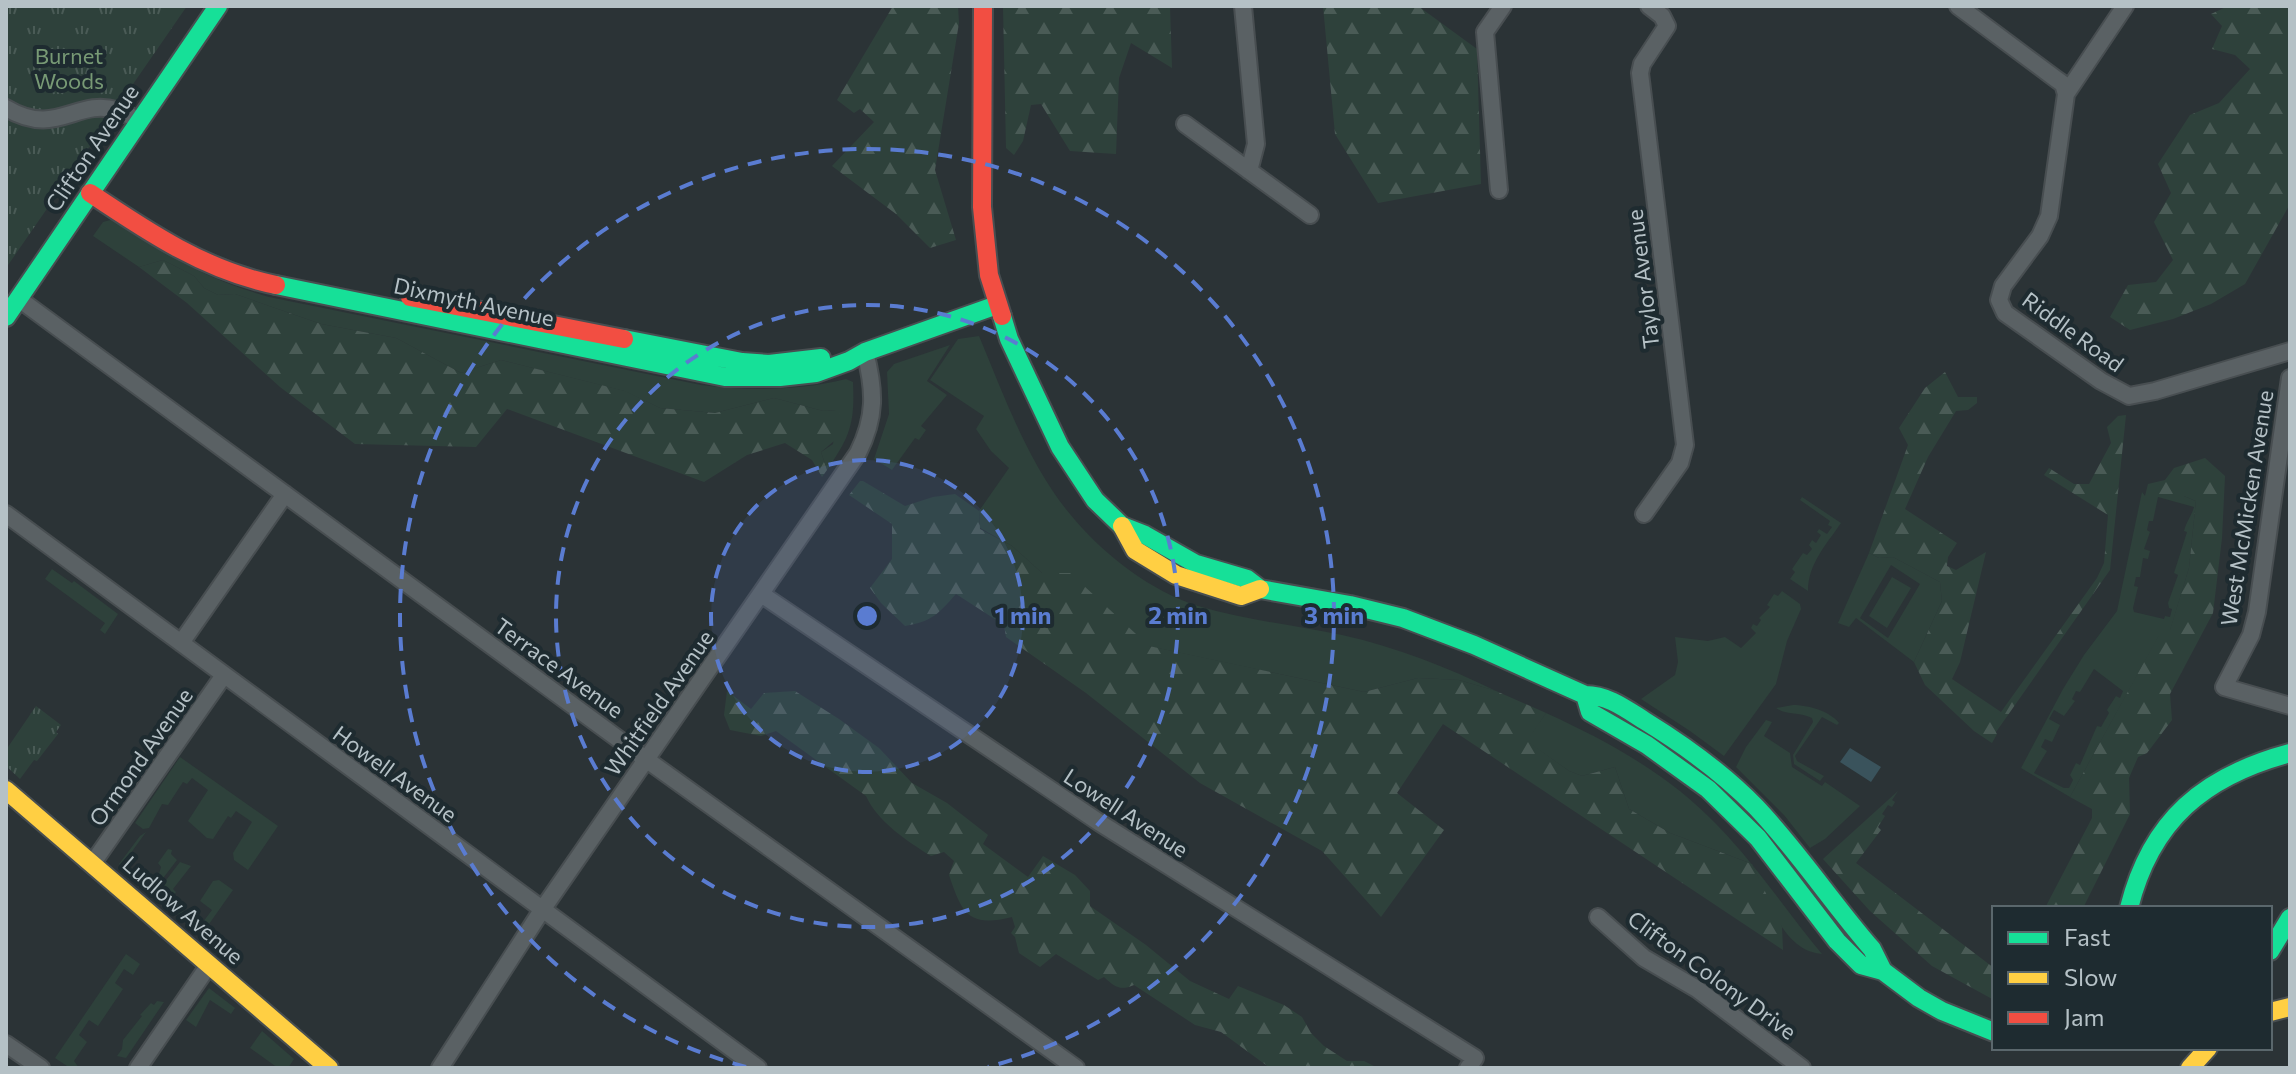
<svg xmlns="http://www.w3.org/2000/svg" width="2296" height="1074" font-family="Commissioner,sans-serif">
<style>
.green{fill:#2e413b;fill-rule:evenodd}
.forest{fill:url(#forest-firs)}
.park{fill:url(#park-tufts)}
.water{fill:#3a535c}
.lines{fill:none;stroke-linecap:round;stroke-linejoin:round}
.street-casing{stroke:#484e51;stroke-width:20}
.fast-casing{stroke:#484e51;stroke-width:22}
.slow-casing{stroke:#484e51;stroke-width:22}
.jam-casing{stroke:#484e51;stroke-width:22}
.street{stroke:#5a6164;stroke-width:16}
.fast{stroke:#16e098;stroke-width:18}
.slow{stroke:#ffcf43;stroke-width:18}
.jam{stroke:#f24e42;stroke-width:18}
.ring{fill:none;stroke:#5a7cd1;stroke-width:4;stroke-dasharray:14 10}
.labels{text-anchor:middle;stroke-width:8;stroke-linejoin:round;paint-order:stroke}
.park-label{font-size:22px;fill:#789a75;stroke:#1e2b30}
.street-label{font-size:22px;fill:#b5c1c6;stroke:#1e2b30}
.centre{fill:#5a7cd1;stroke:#1e2b30;stroke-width:4}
.ring-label{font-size:24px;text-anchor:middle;font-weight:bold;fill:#5a7cd1;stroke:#1e2b30;stroke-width:8;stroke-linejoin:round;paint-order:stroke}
</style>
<defs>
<pattern id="forest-firs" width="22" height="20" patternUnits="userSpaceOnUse" patternTransform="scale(2)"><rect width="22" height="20" fill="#2e413b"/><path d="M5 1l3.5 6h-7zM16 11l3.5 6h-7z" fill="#4a5b56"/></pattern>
<pattern id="park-tufts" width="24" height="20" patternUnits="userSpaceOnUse" patternTransform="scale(2)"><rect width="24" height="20" fill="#2e413b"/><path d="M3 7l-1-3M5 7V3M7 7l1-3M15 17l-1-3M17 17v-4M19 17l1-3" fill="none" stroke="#4a5b56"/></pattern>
</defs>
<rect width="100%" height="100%" fill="#2b3336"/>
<path class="green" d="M114,219c53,37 92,60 155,78l432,88c50,6 96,6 145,-6l7,3c2,42 -3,54 -26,88l-6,-18 12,-8 4,-34 -14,1 -49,-13 -59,15 -55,-5 -36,-17 -123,-31 -40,13 -65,-35 -75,-14 -86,-30 -17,1 -14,-7 -10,-12 -31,-16 -24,7 -46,-31 10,-14z
M979,336c26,62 51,133 96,184 32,37 76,71 123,86 47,14 96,19 144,29 54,12 105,32 154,56l-37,-11 -41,-2 -54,14 -216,-46 -106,-73 -30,-27 -32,-18 -1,-17 30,-43 -18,-17 -15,-22 8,-13 -54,-36 28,-41z
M950,345l-23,36 20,14 -26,31 5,4 -7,10 -4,-2 -23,32 -18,-11 15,-45 -2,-42 7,-8z
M2142,492l3,4h39l12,5 -7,67 -19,63 -11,5 -89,161 -49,-29 42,-79 21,-34 33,-44zM2158,497l36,10c-3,10 -7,13 -10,24l3,1 -13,41 4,2 -10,28 1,5 3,1 -2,8 -5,-1 -1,3 -30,-7 -1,-4 5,-21 -4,-1 2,-9h4l3,-19 5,1 2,-8 -6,-2 6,-17 -3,-2 2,-9h4zM2094,669l29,22 -3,7 -4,-2 -9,14 2,3 -8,14 -4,-1 -17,39 -4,-2 -6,12 3,5 -4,8h-5l-30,-15 13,-22 -6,-4 4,-8 7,3 8,-17 -11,-6 5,-9 10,6 11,-15 -3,-2 4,-8 4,1z
M1802,497l39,26c-15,22 -33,41 -33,68l-18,-12 5,-7 -3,-3 11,-16 4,2 5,-6 -3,-4 3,-5 4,3 5,-8 -4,-3 2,-3 8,5 5,-7 -4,-2 2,-4 -30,-21z
M1869,553l10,5 14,-1 47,25 2,19 -28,61 -58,-44 -7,9 -11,-4zM1891,565l29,19 -32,54 -28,-20z
M52,569l20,14 2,-2 44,33 -13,20 -5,-4 5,-7 -60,-44z
M1892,577l19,11 -24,40 -18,-12z
M1782,591l18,13 1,5 -14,32 -11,43 -52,72 -34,-25 -49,-32 34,-24 3,-13 -3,-25 33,4 17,-4 16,11 15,-15 -5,-5 2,-4 4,2 4,-6 -2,-2 11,-11 -3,-2 7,-11 4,2z
M1793,705c15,0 37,6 46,18l-2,2 -15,-8 -27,39 2,5 27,15 -4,5 -26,-17 -1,-9 20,-33 -1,-4c-15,-7 -24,-2 -36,-10z
M1546,713c62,28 125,63 172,113 39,40 69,86 104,128 -41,-3 -55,-59 -70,-90l-82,-31 -41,-24 -14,-42 -33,9 -13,-5 -43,-30z
M1766,720l6,2 -8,14 26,17 2,14 30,19 3,-4 35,24 -35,33 -15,9 -26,-33 -48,-48 10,-20z
M180,757l98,69 -30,44 -14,-10 -1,-7 19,-31 -16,-11 -5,7 -3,-2 -15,23 -6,-1 -19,-17 20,-31 -16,-12 -5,6 -4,-2 -15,23 -6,-1 -13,24 -6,1 -8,-6z
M146,832l-18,25 2,2 -4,6 18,13 4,-6 6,4 5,-2 2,-7 -3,-4 10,-14 4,1 -1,4 6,6 -20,26 -6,-3 -5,4 -27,-23 21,-28z
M180,862l11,4 -18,23 3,3 -4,6 13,10 -5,8 -17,-15 1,-5 -4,-8z
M219,880l14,10 -31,44 -5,-4 15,-20 -12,-9 13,-20z
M126,954l14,10 -7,11 -9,-6 -9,14 8,6 -25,37 -9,-6 -10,15 8,7 -13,19 5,7h-9l-15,-10z
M209,988l26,20 -4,6 -21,-14 -14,27 -10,-7z
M157,1001l7,1 -38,56 -9,-2 5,-7 1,-9 19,-24 -2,-1 11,-12 3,2z
M262,1031l32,28 -6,9h-10l-28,-20z"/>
<path class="forest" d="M893,6h65l1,17 -24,147 21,70 -26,8 -34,-34 -64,-48 42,-44 -14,-13 -6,4 -17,-13z
M1003,6h167l2,62 -41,-25 -12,35 -3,76 -46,-3 -29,-47 -10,1 -8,36 -9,14 -8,-7z
M1323,6h95l59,43 4,135 -103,19 -43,-69z
M2228,6h62v198l-45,80 -34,20 -38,15 -43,11 -20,-13 18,-32 28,-3 17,-22 -19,-38 17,-29 -13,-29 32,-49 29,-12 31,-34 -15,-14 -23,-6 10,-23 -11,-12z
M163,260l31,16 10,12 14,7 17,-1 86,30 75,14 65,35 40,-13 124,31 35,17 55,5 59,-15 49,13 14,-1 5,9 -1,16 -20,17 6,18 -5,7 -10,-17 -27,-17 -38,12 -43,27 -197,-73 -31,38 -121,-3 -75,-57 -93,-84 -48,-36z
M1945,372l13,25h19v6l-9,7 -12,1 -28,46 -23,52 52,34 -9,14 -1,9 9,4 30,-18 -26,110 -8,17 49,33 96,-134 7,-15 4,-48 -64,-40 5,-7 25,16h15l22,-41 -4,-16 11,-11 8,-1 -16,155 -114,162 1,2 -5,9 -18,-12 -49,-46 -11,-23 28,-61 -2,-19 -47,-25 -14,1 -10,-5 39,-108 -9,-17 26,-40z
M2205,458l20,18 -3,62 -9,75 -43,81 2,26 -25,33 -9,4 -9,21 1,36 -47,94h-38l47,-90v-9l-22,-12 89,-162 11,-5 19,-62 7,-67 -12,-5h-39l3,-12 17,-4 9,-12z
M860,481h3l42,25 28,-9 22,-3 24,17 1,18 32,17 30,27h28l79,73 215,46 54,-14 41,2 37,11 50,22 -19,28 42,30 13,5 33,-9 14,42 41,24 82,31 30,63 1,23 -340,-226 -46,69 47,37 -63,87 -59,-66 -122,-68 -114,-90 -80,-56 -2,-12 -48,-31c-18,20 -23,27 -51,32l-24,-23 -11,-15 22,-29v-35l-43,-29z
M727,691l24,18 13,-16 31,-2 44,28 40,29 33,35 35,20 41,32 -5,9 45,33 15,-21 32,19 15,16v15l56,39 44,36 39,18 9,-13 46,19 18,12 9,16 13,13 23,15h17l14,7h-108l-49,-36 -26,-7 -61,-40c-14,6 -19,2 -30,-8l-6,3 -42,-26 -16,13 -21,-14 -4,-16 -4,-4 4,-6 -3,-10c-44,11 -50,-4 -63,-42l5,-14 -10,-9 -13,4c-24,-15 -53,-34 -65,-60l-90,-65 -15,5 -31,-6 -6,-15z
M1898,791l-6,9 3,2 -3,5 -4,-2 -6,9 3,2 -7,11 3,3 -25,33 138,105v32l-62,-34 -62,-55 -47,-52z"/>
<path class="park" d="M6,6h181l-181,262z
M36,706l25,19 -5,7 2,2 -21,27 -3,-1 -14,19 -14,-13v-16z"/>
<path class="water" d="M1850,748l31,19 -10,15 -31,-20z"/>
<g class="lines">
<g class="street-casing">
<path id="street" d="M1243,6l13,138 -7,27
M1958,6l98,73 7,5 3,10 -17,122 -9,20 -37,50 -4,14 6,13 96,68 28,15 26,-5 135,-40
M2066,94l59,-88
M6,108c50,30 71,-10 110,2 8,2 16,7 23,11
M1185,124l125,91
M1499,190l-14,-158 18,-26
M19,299l628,461 429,308
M2290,378l-33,234 -6,23 -27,52 66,19
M6,514l752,554
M1644,514l36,-51 5,-18 -45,-372 2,-9 25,-38 -5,-10 -13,-10
M761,594l339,229 375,235 -7,10
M181,643l104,-149
M92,864l132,-189
M1598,917l46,41 53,31 105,79
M6,1044l35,24
M138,1068l71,-103
M440,1068l102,-158 316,-457c18,-36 17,-62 7,-101"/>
</g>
<g class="fast-casing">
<path id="fast" d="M276,285l449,92h55l36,-4 33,-12 16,-9 132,-47
M1002,316l7,23 51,108 35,53 27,26 23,9 51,29 51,15 13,10 90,16 53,13 71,27 111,50c23,0 41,14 60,26 39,24 79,53 111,86 42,44 76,96 116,142l11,22
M6,317l212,-311
M624,339l118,23 27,2 52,-6
M1585,695l5,17 57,33 61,44 50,49 79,103 24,24 22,6 36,27 23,13 52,21
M2129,908c22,-88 75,-132 161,-155
M2270,951l20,-33"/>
</g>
<g class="slow-casing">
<path id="slow" d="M1122,526l13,24 41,25 65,21 19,-7
M6,790l323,278
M2270,1012l20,-5
M2190,1068l18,-20"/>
</g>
<g class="jam-casing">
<path id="jam" d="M983,6l-1,201 7,68 13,41
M90,193c58,39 116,78 186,92
M410,297l214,42"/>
</g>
<use href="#street" class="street"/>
<use href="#fast" class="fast"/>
<use href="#slow" class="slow"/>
<use href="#jam" class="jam"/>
</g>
<circle cx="867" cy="616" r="156" fill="#5a7cd1" fill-opacity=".12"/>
<g class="ring">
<circle cx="867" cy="616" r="156"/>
<circle cx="867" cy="616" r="311"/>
<path d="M746 1067A467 467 0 1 1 988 1067"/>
</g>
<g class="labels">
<g class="park-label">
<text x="69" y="64">Burnet<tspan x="69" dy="25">Woods</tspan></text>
</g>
<g class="street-label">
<text transform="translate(92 148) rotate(-56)" y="8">Clifton Avenue</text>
<text transform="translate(1643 279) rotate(-97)" y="8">Taylor Avenue</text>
<text transform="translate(474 302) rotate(12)" y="8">Dixmyth Avenue</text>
<text transform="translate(2073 332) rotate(36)" y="8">Riddle Road</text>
<text transform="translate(2247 508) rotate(-81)" y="8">West McMicken Avenue</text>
<text transform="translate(559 668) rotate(36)" y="8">Terrace Avenue</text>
<text transform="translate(659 703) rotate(-55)" y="8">Whitfield Avenue</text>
<text transform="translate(141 757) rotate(-55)" y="8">Ormond Avenue</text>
<text transform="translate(395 774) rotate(36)" y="8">Howell Avenue</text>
<text transform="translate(1126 813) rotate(33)" y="8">Lowell Avenue</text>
<text transform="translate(183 910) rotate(41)" y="8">Ludlow Avenue</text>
<text transform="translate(1712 975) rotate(36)" y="8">Clifton Colony Drive</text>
</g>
</g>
<circle cx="867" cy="616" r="12" class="centre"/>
<g class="ring-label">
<text x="1023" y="624">1 min</text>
<text x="1178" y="624">2 min</text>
<text x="1334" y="624">3 min</text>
</g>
<rect width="2296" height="1074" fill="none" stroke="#b5c1c6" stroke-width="16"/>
<rect x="1992" y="906" width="280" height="144" fill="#1e2b30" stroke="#5a676c" stroke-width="2"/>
<rect x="2008" y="932" width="40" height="12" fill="#16e098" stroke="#5a676c" stroke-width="2"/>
<text x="2064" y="946" font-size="24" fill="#b5c1c6">Fast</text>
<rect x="2008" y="972" width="40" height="12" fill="#ffcf43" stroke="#5a676c" stroke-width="2"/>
<text x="2064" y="986" font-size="24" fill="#b5c1c6">Slow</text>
<rect x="2008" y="1012" width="40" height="12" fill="#f24e42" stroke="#5a676c" stroke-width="2"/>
<text x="2064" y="1026" font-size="24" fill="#b5c1c6">Jam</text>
</svg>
